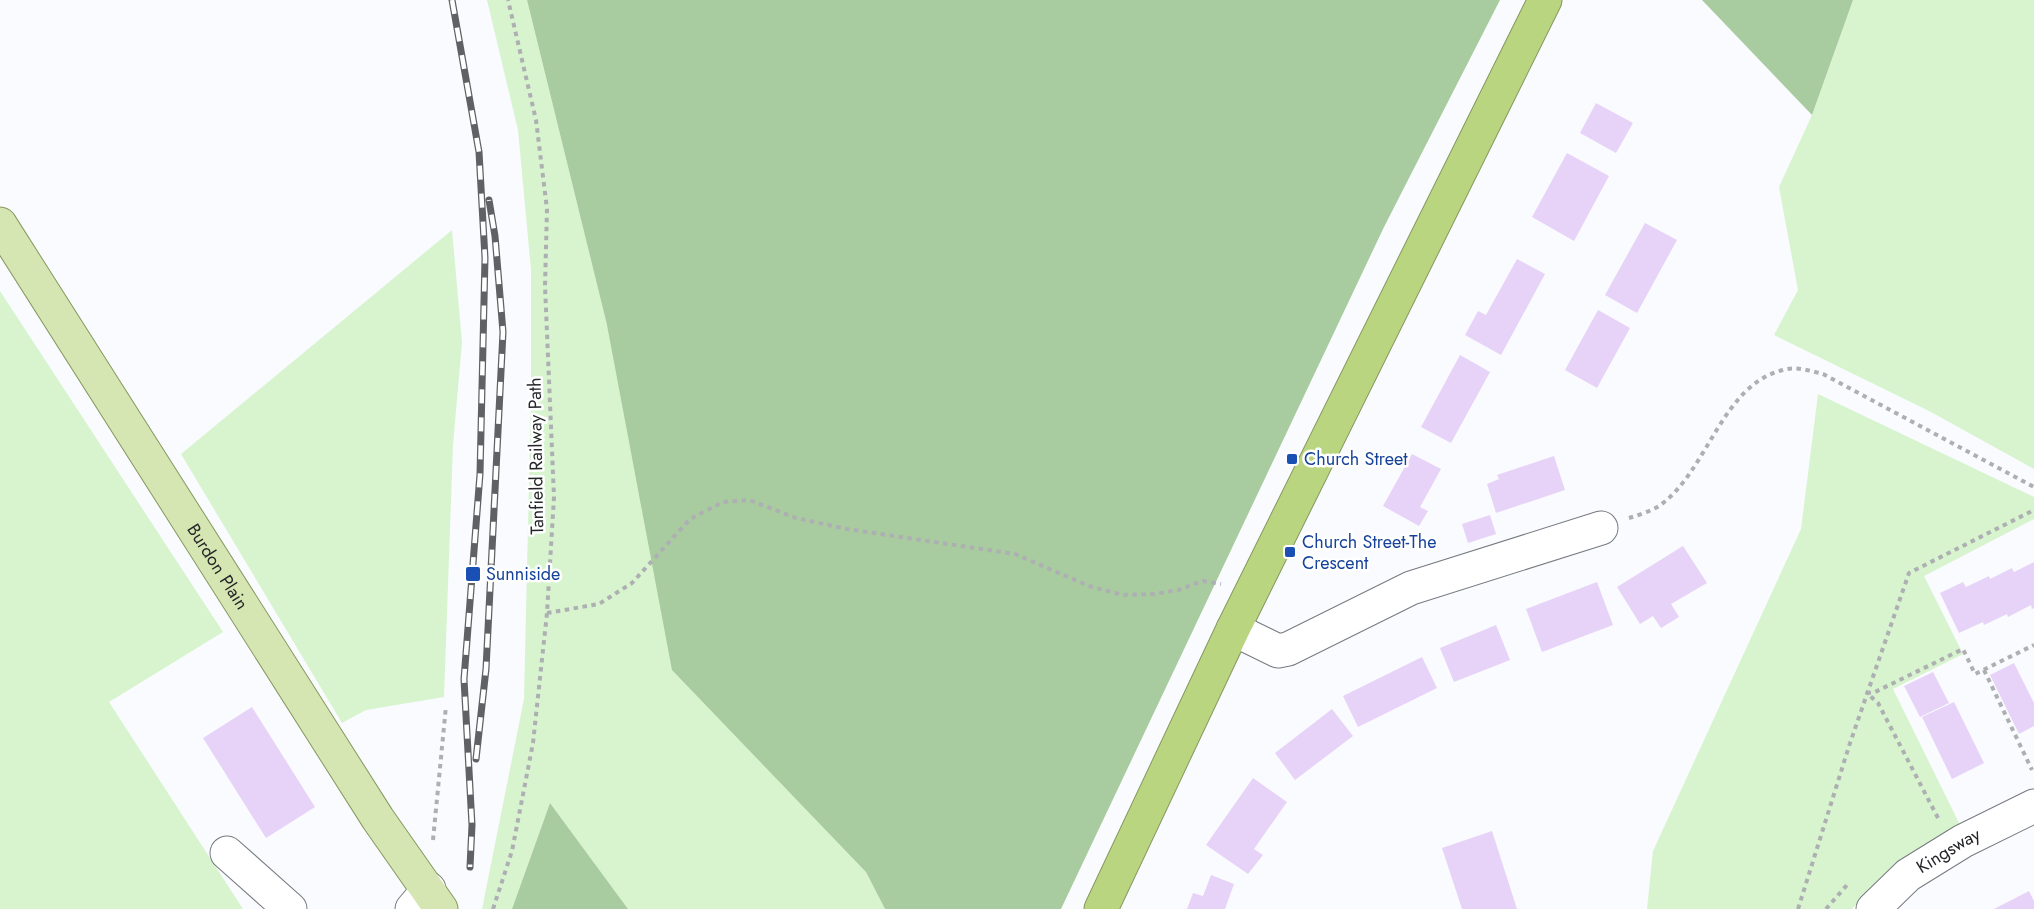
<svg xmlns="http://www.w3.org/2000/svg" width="2034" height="909" font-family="Jost,sans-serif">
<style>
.green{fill:#d7f4cf}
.forest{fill:#a9cba0}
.building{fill:#e7d3f8}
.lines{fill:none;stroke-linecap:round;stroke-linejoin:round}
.minor-casing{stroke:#777a81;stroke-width:35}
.major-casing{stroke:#869861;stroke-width:35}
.highway-casing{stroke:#869861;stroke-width:35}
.path{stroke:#aeafb2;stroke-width:4;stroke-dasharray:4.5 4.5;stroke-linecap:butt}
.minor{stroke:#fff;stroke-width:33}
.major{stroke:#d6e6b2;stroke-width:33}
.highway{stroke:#bad57f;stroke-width:33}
.rail-casing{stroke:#606164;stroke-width:7}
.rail{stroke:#fff;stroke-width:4.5;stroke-dasharray:14;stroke-linecap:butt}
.transit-dot{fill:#1a4fb4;stroke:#fff;stroke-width:2}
.labels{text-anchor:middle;stroke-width:5;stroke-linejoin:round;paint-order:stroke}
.street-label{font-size:18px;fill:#252629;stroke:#fff}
.transit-label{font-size:18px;fill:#164399;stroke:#fff;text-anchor:start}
</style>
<rect width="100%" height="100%" fill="#f9fbfe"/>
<path class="green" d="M487,0h40l80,325 259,547 19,37h-257l-78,-106 -38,106h-30l42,-210 7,-302v-127l-13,-140z
M1853,0h181v469l-103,-57 -157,-77 24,-45 -19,-103 33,-72z
M452,230l10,112 -9,103 -9,252 -78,13 -24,13 -161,-269z
M0,291l223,341 -114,70 134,207h-243z
M1818,394l216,103v22l-110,57 39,78 -70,35 67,136c-42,21 -77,50 -108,84h-205l6,-58 148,-322z"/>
<path class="forest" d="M527,0h973l-116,227 -323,682h-176l-19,-37 -194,-202 -65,-345z
M1702,0h151l-41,115z
M550,803l78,106h-116z"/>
<path class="building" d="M1596,103l37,20 -17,30 -36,-20z
M1567,153l42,23 -35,65 -42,-24z
M1645,223l32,17 -40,73 -32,-18z
M1517,259l28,15 -44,81 -36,-20 13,-24 8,4z
M1598,310l32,18 -33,60 -32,-18z
M1460,355l30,17 -39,71 -30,-16z
M1412,454l29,15 -21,38 8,4 -9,15 -36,-20z
M1554,456l11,34 -69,23 -9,-29 12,-5 -2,-4z
M1490,515l6,19 -28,9 -6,-19z
M1683,546l24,37 -36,21 8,13 -18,11 -8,-12 -13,8 -23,-37z
M2034,562v46l-2,1 -1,-4 -23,12 -1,-3 -23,11 -1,-3 -24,11 -19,-40 23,-11 3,5 23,-11 1,3 22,-11 2,4z
M1597,582l16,43 -71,27 -16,-43z
M1496,625l14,35 -56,22 -14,-34z
M1422,657l15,31 -79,39 -15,-31z
M2014,663l20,40v23l-15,8 -29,-59z
M1933,672l16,31 -29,14 -16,-31z
M1954,702l30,61 -32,16 -30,-62z
M252,707l63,100 -49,31 -63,-100z
M1332,709l21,27 -58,44 -20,-27z
M1253,778l34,24 -33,47 9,6 -15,19 -42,-29z
M1492,831l25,78h-55l-20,-61z
M1211,875l23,9 -9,25h-38l6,-16 10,3z
M2029,891l5,10v8h-40z"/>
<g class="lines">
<g class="minor-casing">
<g id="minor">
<path d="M1233,629l45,22 10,-2 123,-61 190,-60"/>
<path d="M227,853l63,56"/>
<path d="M412,909l17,-20"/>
<path id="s1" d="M1873,909l35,-34 55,-34 71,-35"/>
</g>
</g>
<g class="major-casing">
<g id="major">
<path id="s2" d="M0,224l378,595 63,90"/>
</g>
</g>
<g class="highway-casing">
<path id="highway" d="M1101,909l132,-280 312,-629"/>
</g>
<path class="path" d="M1629,518c10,-3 22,-7 30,-12 49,-34 62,-121 124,-136 13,-4 28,1 40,4l211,113
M547,613l52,-9 33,-21 58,-64 33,-17 26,-2 47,18 51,11 168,25 74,32 34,9 31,-1 24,-4 25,-9 18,3
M1984,670l48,100
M1938,818l-60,-115 -11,-10 8,-1 88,-43 12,25 59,-29
M433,840l13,-134
M493,909l19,-58 21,-108 14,-130 7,-116 -9,-211 2,-77 -11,-89 -28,-120
M1798,909l52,-166 59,-170 125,-63
M1826,909l21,-24"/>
<use href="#minor" class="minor"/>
<use href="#major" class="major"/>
<use href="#highway" class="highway"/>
<g class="rail-casing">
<path id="rail" d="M452,0l27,152 6,106 -5,216 -16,205 8,146 -2,42
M476,759l10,-90 17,-337 -8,-96 -6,-36"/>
</g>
<use href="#rail" class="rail"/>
</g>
<g class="transit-dot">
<rect x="1286" y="453" width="12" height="12" rx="3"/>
<rect x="1284" y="546" width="12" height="12" rx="3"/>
<rect x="465" y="566" width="16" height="16" rx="3"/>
</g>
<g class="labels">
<g class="street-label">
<text transform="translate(536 456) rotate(-91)" y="6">Tanfield Railway Path</text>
<text dy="6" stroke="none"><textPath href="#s2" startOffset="406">Burdon Plain</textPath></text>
<text dy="6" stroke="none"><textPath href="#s1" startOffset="96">Kingsway</textPath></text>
</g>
<g class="transit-label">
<text x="1304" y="465">Church Street</text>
<text x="1302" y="548">Church Street-The<tspan x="1302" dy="21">Crescent</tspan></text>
<text x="486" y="580">Sunniside</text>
</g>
</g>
</svg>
